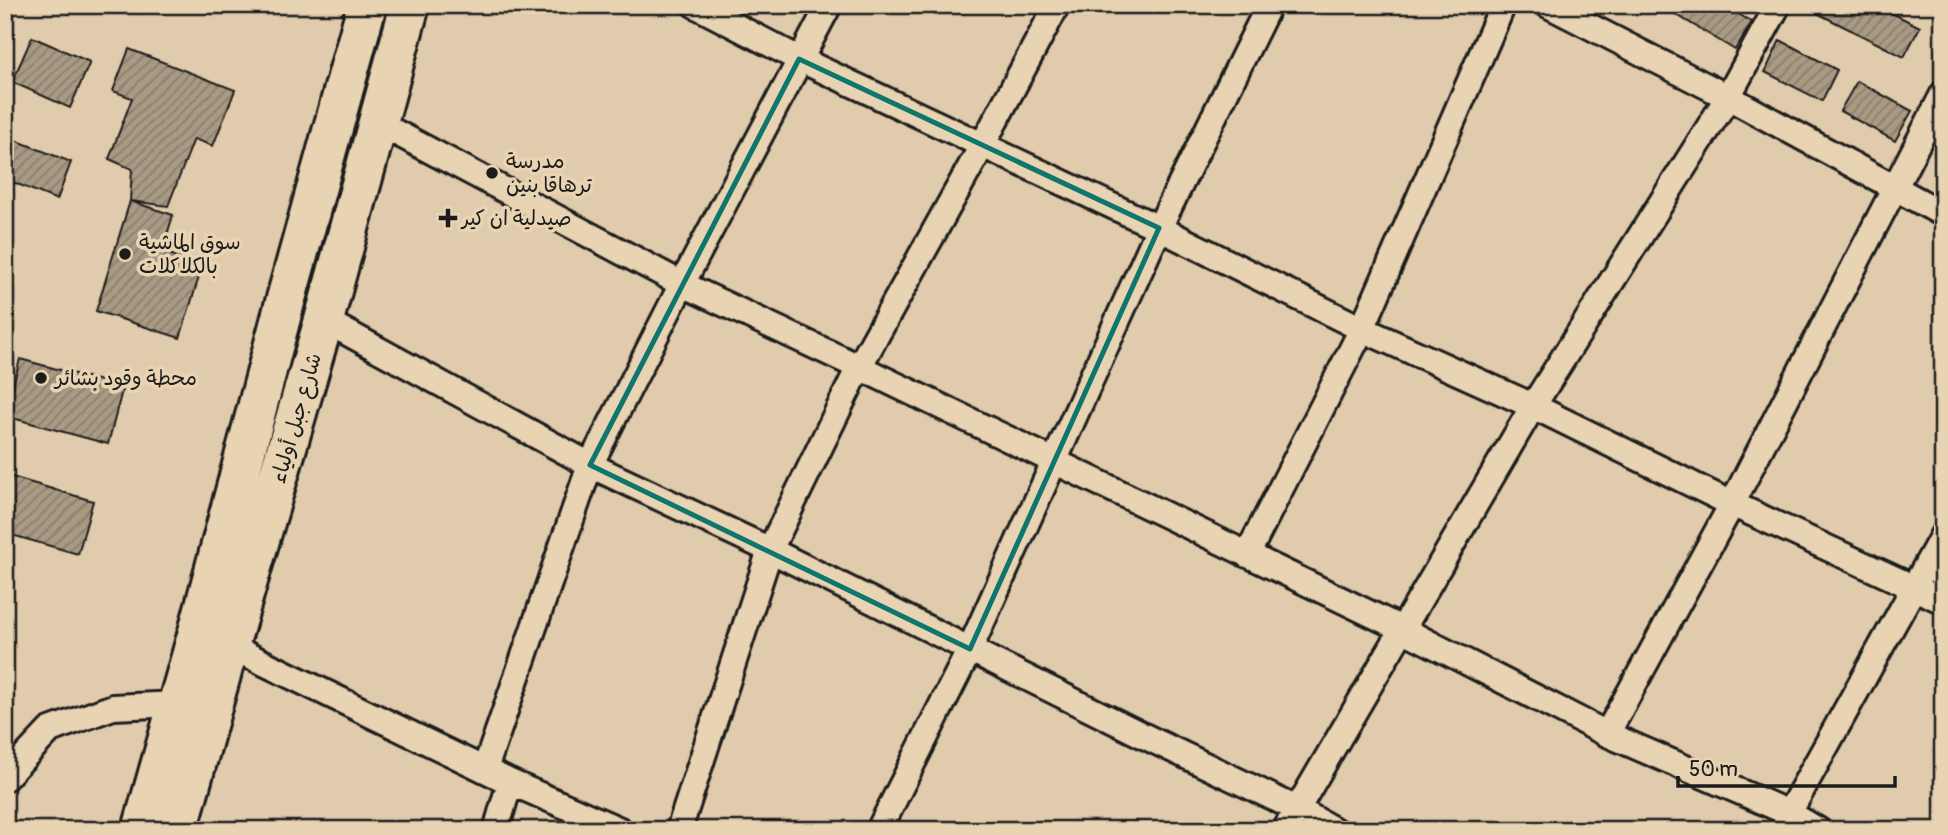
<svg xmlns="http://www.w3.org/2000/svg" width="1948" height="835" font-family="Pangolin,'Playpen Sans Arabic',sans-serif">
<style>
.building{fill:url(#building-hatch);stroke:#1c1c1c;stroke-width:2}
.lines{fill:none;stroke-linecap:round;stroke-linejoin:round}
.minor-casing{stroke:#1c1c1c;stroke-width:30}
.primary-casing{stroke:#1c1c1c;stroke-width:44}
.minor{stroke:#e8d3b2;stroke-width:24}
.primary{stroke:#e8d3b2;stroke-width:38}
.marked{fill:none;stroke:#0f766e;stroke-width:5;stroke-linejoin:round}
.poi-dot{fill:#1c1c1c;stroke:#e8d3b2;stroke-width:2.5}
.labels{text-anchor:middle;stroke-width:7;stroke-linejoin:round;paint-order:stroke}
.poi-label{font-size:21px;fill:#1c1c1c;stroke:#e8d3b2;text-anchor:start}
.street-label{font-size:21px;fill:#1c1c1c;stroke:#e8d3b2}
</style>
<defs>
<pattern id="building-hatch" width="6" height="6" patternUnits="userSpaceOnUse" patternTransform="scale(1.75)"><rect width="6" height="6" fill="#a99a84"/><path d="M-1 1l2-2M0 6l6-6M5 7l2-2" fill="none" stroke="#897d6b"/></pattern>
</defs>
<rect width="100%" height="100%" fill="#e0ccac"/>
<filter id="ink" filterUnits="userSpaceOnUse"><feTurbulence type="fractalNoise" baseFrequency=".0143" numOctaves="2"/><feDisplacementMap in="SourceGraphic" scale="14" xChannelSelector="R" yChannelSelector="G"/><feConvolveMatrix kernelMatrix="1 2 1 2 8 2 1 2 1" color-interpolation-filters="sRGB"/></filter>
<g filter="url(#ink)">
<path class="building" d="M1669,5h54l29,17 -17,28 -68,-41z
M1821,5h55l44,22 -16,30 -87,-44z
M32,37l58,25 -20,46 -58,-26z
M1780,40l57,30 -15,31 -57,-29z
M129,49l106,41 -22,56 -19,-7 -26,67 -38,-5 2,-32 -23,-10 23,-61 -19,-7z
M1857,81l55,30 -17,30 -55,-30z
M10,138l61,24 -14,38 -52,-21v-29z
M130,201l43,14 -11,37 41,12 -23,74 -84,-27z
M20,359l103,28 -15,57 -103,-28z
M5,475l88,26 -15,53 -73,-21z"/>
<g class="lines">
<g class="minor-casing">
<path id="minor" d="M695,5l104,54 360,169 203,101 171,77 199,98 211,97
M1548,5l180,92 215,117
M378,123l304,161 177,83 543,262 205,105 182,79 29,17
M324,320l266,145 180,85 374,186 153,73 37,21
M1247,555l115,-226 141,-324
M229,646l281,136 110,48
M1607,734l125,-230 211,-410
M485,769l105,-304 92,-181 147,-279
M5,778l45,-48 63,-23 64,-3
M1789,813l154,-278
M496,830l14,-48
M679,830l91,-280 89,-183 124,-223 74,-139
M879,830l91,-181 189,-421 110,-223
M1285,830l248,-424 195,-309 50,-92"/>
</g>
<g class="primary-casing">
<path id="primary" d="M142,830l56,-198 86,-326 83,-301
M178,830l51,-184 95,-326 86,-315"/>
</g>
<use href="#minor" class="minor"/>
<use href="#primary" class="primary"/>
</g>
</g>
<path class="marked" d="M799,59l360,169 -189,421 -380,-184z"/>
<g class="poi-dot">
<circle cx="492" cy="173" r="7"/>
<path d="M444.5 207.5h7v7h7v7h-7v7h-7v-7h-7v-7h7z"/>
<circle cx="125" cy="254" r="7"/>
<circle cx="41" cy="378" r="7"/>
</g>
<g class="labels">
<g class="poi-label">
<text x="506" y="168">مدرسة<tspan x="506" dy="24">ترهاقا بنين</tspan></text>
<text x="462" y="225">صيدلية ان كير</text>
<text x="139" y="249">سوق الماشية<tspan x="139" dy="24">بالكلاكلات</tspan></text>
<text x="55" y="385">محطة وقود بشائر</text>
</g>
<g class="street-label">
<text transform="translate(296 418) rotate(-74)" y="7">شارع جبل أولياء</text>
</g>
</g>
<rect width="1948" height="835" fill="none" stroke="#e8d3b2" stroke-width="28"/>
<rect x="14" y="14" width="1920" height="807" fill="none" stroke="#1c1c1c" stroke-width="2.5" filter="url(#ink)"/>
<path d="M1678 776v10h217v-10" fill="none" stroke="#1c1c1c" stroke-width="3.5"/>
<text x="1689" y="776" font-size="21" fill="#1c1c1c" stroke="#e8d3b2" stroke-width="5" paint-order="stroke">50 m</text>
</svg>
